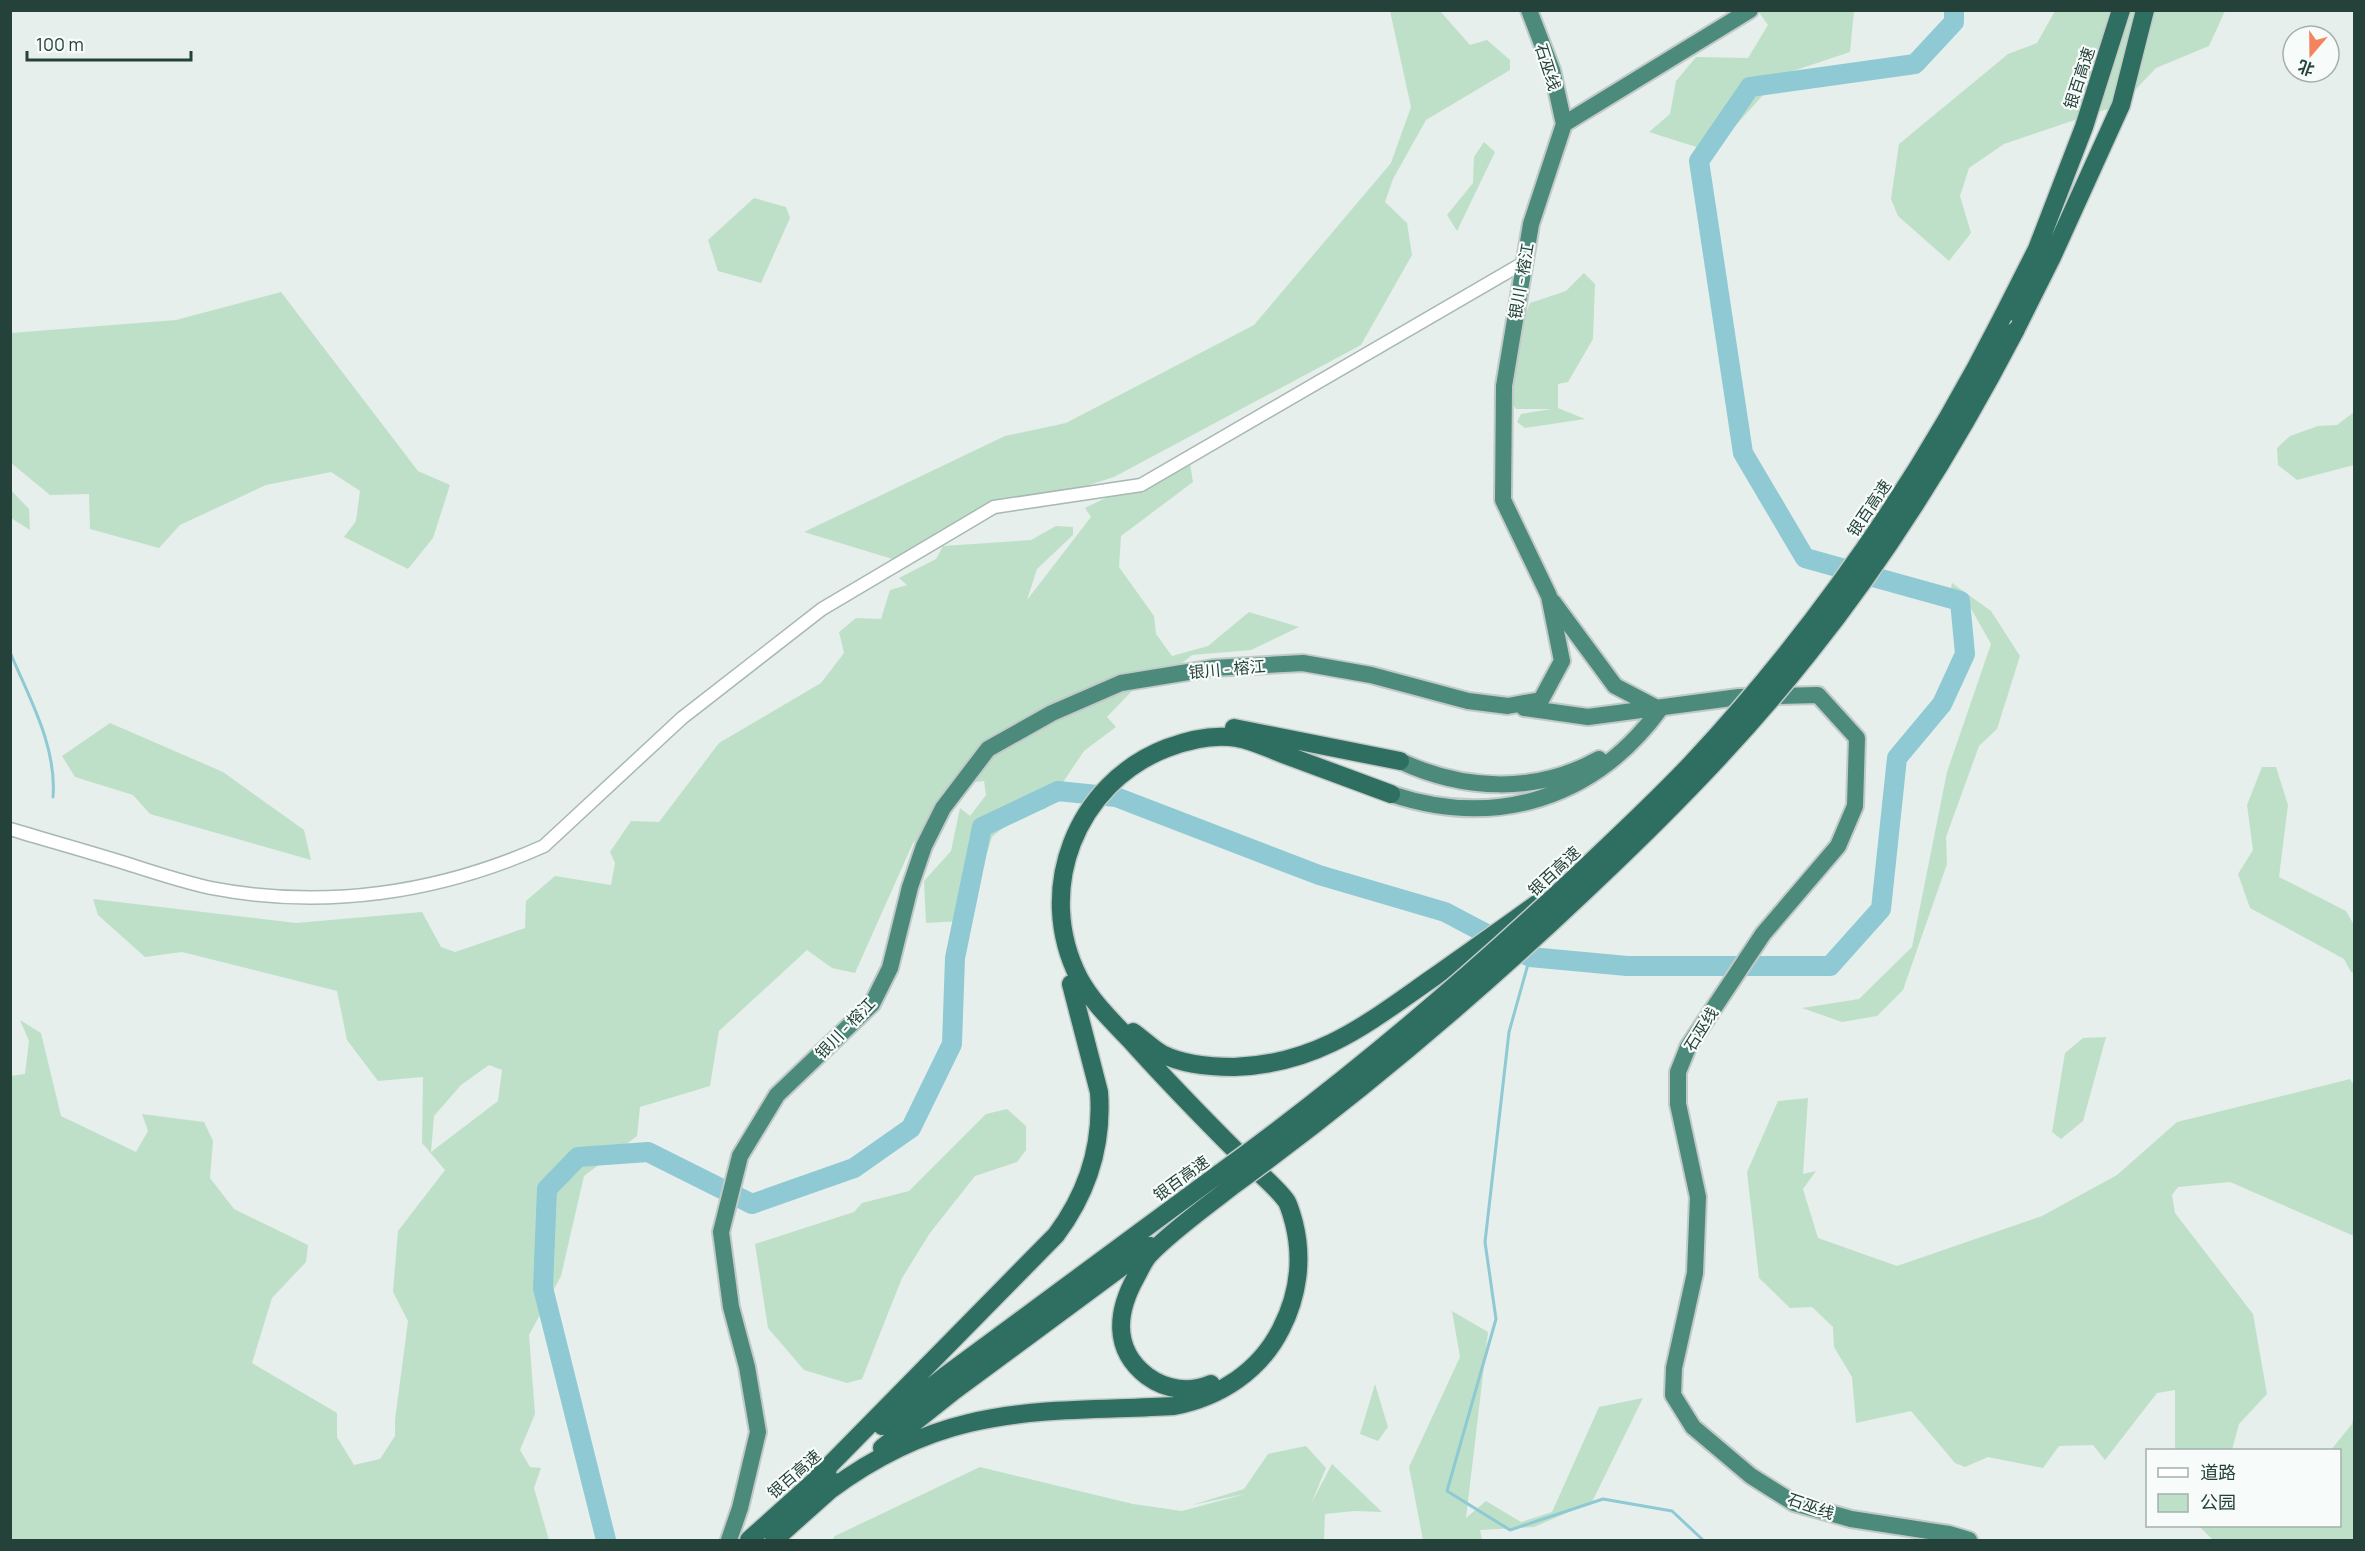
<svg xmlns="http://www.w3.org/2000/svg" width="2365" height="1551" font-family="Manrope,'Noto Sans SC',sans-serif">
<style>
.green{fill:#bfe0c8;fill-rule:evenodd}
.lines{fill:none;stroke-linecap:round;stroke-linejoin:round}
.stream{stroke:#8ec9d4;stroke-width:3}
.river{stroke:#8ec9d4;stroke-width:20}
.tertiary-casing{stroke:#a8b8b2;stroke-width:15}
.trunk-casing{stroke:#c2cac8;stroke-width:20}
.motorway-casing{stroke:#c2cac8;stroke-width:21}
.tertiary{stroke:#fff;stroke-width:12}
.trunk{stroke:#4c8a7c;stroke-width:16}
.motorway{stroke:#2f6f62;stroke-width:18}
.motorway-bridge-casing{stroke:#c2cac8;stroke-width:21;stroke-linecap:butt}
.motorway-bridge{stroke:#2f6f62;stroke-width:18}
.labels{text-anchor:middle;stroke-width:4.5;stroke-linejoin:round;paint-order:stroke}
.street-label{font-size:16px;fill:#24423a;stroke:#f7fbf9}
</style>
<rect width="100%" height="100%" fill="#e6efeb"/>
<path class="green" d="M1390,11h50l30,34 17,-5 23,20v10l-84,50 -33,59 -8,23 22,21 5,32 -51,90 -247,132 -181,58 -34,26 -95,-29 201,-96 61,-13 188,-98 137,-162 20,-56z
M1758,11h96l-4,41 -69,23 -69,77 -63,-20 21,-18 6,-33 20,-24 52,1 20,-33z
M2055,11h170l-16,35 -53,22 -34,36 -118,40 -35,24 -9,28 11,37 -22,28 -51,-45 -7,-17 8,-55 109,-90 29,-11z
M1484,142l11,10 -38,79 -10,-16 26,-32 1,-26z
M754,198l32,9 4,11 -29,65 -43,-12 -10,-31z
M1584,273l11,11 -2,55 -25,43 -10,2v24l27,11 -60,9 -8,-6 4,-8 30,-5h-35l-6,-9 14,-82 6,-15 36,-12z
M281,292l137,179 32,14 -17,53 -25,31 -64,-32 12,-16 4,-30 -29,-19 -65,13 -86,40 -21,23 -69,-19 -1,-35 -39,1 -39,-32v-130l165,-13z
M2354,412v53l-57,15 -19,-15 -1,-17 13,-12 28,-10 19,-1z
M1189,457l4,25 -72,54 -2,31 35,49 2,18 16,22 36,-10 41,-34 50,15 -48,23 -59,5 -16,13 -26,4 -43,45 9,10 -32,24 -39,58 -23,3 -30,25 -21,67 -13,9 3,8 -35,2 -2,-42 27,-30 9,-43 10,8 16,-21 -2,-14 -17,2 -54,60 -58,130 -23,-5 -25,-18 -88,81 -9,55 -70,21 -3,29 -53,40 -23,100 -32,59 6,79 -15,36 10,17 11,1 -7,20 15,52h-538l-1,-464 15,-2 4,-33 -9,-21 21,13 20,83 75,36 12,-21 -6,-17 62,8 9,19 -3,37 24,31 74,36 -2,17 -34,36 -20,65 85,50v24l17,28 26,-6 15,-23v-16l13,-99 -15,-29 5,-61 47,-61 -23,-27 1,-66 -45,4 -31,-41 -10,-49 -155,-39 -37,5 -47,-42 -5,-16 203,24 126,-11 19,35 14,5 70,-24 1,-27 29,-25 56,9 4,-22 -5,-11 21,-31 28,1 60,-79 102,-60 23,-30 -5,-21 17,-14 25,1 9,-29 17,-5 -8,-7 37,-19 7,-13 88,-6 25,-14 17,1v8l-36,34 -10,31 64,-83 -6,-9zM489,1065l13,5 -4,31 -67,51 3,-36 27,-31z
M10,489l19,20 1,21 -19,-12z
M1952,583l39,28 29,45 -23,73 -18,17 -33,91 1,27 -44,126 -26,26 -35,6 -40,-14 57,-9 53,-52 35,-175 44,-128 -21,-37 -20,-13z
M110,723l113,49 81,58 7,30 -161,-46 -17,-19 -58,-18 -13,-21z
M2262,767h14l12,38 -9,72 67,34 8,14v48l-3,-1 -7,-13 -94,-51 -12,-34 15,-24 -6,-45z
M2106,1037l-23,84 -22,18 -9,-7 13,-79 18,-15z
M2350,1079l4,6v151l-124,-54 -52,5 -6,8 3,18 78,101 14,80 -28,30 -7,26h-57v-60l-18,3 -52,67 -12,-15 -34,1 -16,22 -55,-11 -23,10 -10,-4 -44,-52 -55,12 -4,-46 -18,-30 -1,-20 -21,-20 -22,1 -31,-30 -12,-106 31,-71 30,-3 -5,76 13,-3 -13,18 15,49 79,28 145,-50 75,-41 60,-53z
M1007,1109l19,17v24l-9,12 -42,14 -45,57 -28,45 -40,101 -15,4 -43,-13 -36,-42 -13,-84 99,-32 8,-9 47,-12 77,-77z
M1452,1311l36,21 -22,186 20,-17 35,21 31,-10 47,-105 44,-9 -51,104 -58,25 -54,3 2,10h-59l-14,-73 51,-110z
M1375,1384l13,43 -10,14 -18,-7z
M2354,1414v126h-141l-14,-14h141v-76h-9l21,-26z
M1306,1446l20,22 -15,36 21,-40 50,48 -27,-1 -30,3 -1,26h-492l3,-4 145,-69 153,37 49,7 63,-17 -53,11 52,-16 24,-35z"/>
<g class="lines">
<path class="stream" d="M10,652c19,46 47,94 43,145
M1530,957l-21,75 -24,210 11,77 -49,172 63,39 93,-31 69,12 31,29"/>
<path class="river" d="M606,1540l-63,-252 4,-99 31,-32 70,-5 104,52 102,-36 57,-40 41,-84 3,-86 27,-131 76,-36 58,6 203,78 126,37 85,45 97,9h203l51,-57 16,-151 45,-54 23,-50 -5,-53 -155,-43 -62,-105 -44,-292 51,-74 165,-23 39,-42v-12"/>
<g class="tertiary-casing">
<path id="tertiary" d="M10,829c40,12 79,23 118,35 28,9 55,18 83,24 114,22 228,5 333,-42l138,-128 140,-109 172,-102 147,-22 384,-223"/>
</g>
<g class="trunk-casing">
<path id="trunk" d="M1529,10l23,60 12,54
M1553,602l62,84 44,23
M1524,708l64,9 151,-20 79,-2 39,43 -2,68 -17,40 -75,88 -75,113 -10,25v32l20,93 -3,76 -21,95 -1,27 20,32 58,49 43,27 57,16 98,15 20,6
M1400,761c64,30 136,33 199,-2
M1391,794c105,35 203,5 269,-85
M729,1540l11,-32 18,-76 -11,-65 -16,-60 -10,-75 19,-76 37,-61 95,-91 18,-36 20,-81 14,-41 19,-38 45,-59 64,-36 69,-30 92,-15 90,-5 68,12 97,26 40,5 33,-6 21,-39 -13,-65 -46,-96 1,-114 27,-162 33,-100 186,-114"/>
</g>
<g class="motorway-casing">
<path id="motorway" d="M2003,316l34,-67 47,-122 37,-117
M2015,331l37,-74 69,-152 24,-95
M1234,728l166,33
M1133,1032c10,7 19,16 29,22 22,11 48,13 72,13 85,-3 134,-44 200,-90 35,-25 70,-49 104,-74
M1211,1384c-21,9 -45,6 -64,-8 -35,-27 -30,-65 -11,-99 4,-7 8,-17 14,-23 22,-23 56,-47 81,-67
M882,1426l63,-50 275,-203
M882,1448l73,-58 195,-144
M818,1477l238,-242c32,-43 47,-89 43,-143l-28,-108
M830,1490c42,-31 88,-55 139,-67 66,-16 138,-13 205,-17 46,-9 86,-35 107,-77 17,-33 22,-70 13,-106 -2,-7 -4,-15 -7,-21 -9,-14 -34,-34 -46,-46 -38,-38 -75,-76 -110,-115 -19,-20 -39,-39 -52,-63 -45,-88 -3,-195 88,-230 21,-8 47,-14 70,-10 15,2 32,11 46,16 36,13 72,27 108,40
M749,1540l79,-71
M774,1540l65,-58"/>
</g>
<use href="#tertiary" class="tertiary"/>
<use href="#trunk" class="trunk"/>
<use href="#motorway" class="motorway"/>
<g class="motorway-bridge-casing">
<path id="motorway-bridge" d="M1220,1173c127,-92 239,-187 353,-294 40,-38 80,-75 118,-115 125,-134 229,-284 312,-448
M1231,1187c124,-90 241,-189 352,-294 81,-76 157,-153 226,-240 80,-100 147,-209 206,-322"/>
</g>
<use href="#motorway-bridge" class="motorway-bridge"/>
</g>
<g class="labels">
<g class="street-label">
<text transform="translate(1548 67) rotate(72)" y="6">石巫线</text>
<text transform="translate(2079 78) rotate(-72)" y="6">银百高速</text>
<text transform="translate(1521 281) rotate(-80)" y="6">银川 - 榕江</text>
<text transform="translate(1869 508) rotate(-56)" y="6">银百高速</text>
<text transform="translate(1227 669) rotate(-5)" y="6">银川 - 榕江</text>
<text transform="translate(1554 871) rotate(-43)" y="6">银百高速</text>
<text transform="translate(845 1028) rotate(-46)" y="6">银川 - 榕江</text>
<text transform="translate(1701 1029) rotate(-58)" y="6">石巫线</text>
<text transform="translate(1181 1178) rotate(-36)" y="6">银百高速</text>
<text transform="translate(794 1474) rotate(-41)" y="6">银百高速</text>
<text transform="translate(1811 1506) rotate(19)" y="6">石巫线</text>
</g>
</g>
<rect width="2365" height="1551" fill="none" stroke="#24423a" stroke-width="24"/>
<rect x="2146" y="1449" width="195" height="78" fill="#f7fbf9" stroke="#a3b1ad" stroke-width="1.5"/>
<rect x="2158" y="1468" width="30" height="9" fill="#ffffff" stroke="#a3b1ad" stroke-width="1.5"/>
<text x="2200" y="1479" font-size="18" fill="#24423a">道路</text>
<rect x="2158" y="1494" width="30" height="18" fill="#bfe0c8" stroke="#a3b1ad" stroke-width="1.5"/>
<text x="2200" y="1509" font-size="18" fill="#24423a">公园</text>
<g transform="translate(2311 54) rotate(200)"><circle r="28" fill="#f7fbf9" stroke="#a3b1ad" stroke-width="1.5"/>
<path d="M0-4.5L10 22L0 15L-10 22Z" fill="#f4845f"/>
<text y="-9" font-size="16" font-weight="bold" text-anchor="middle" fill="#24423a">北</text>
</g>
<path d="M27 51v9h164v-9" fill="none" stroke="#24423a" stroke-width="3"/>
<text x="36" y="51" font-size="18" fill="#24423a" stroke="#f7fbf9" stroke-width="4.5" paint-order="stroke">100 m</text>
</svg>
